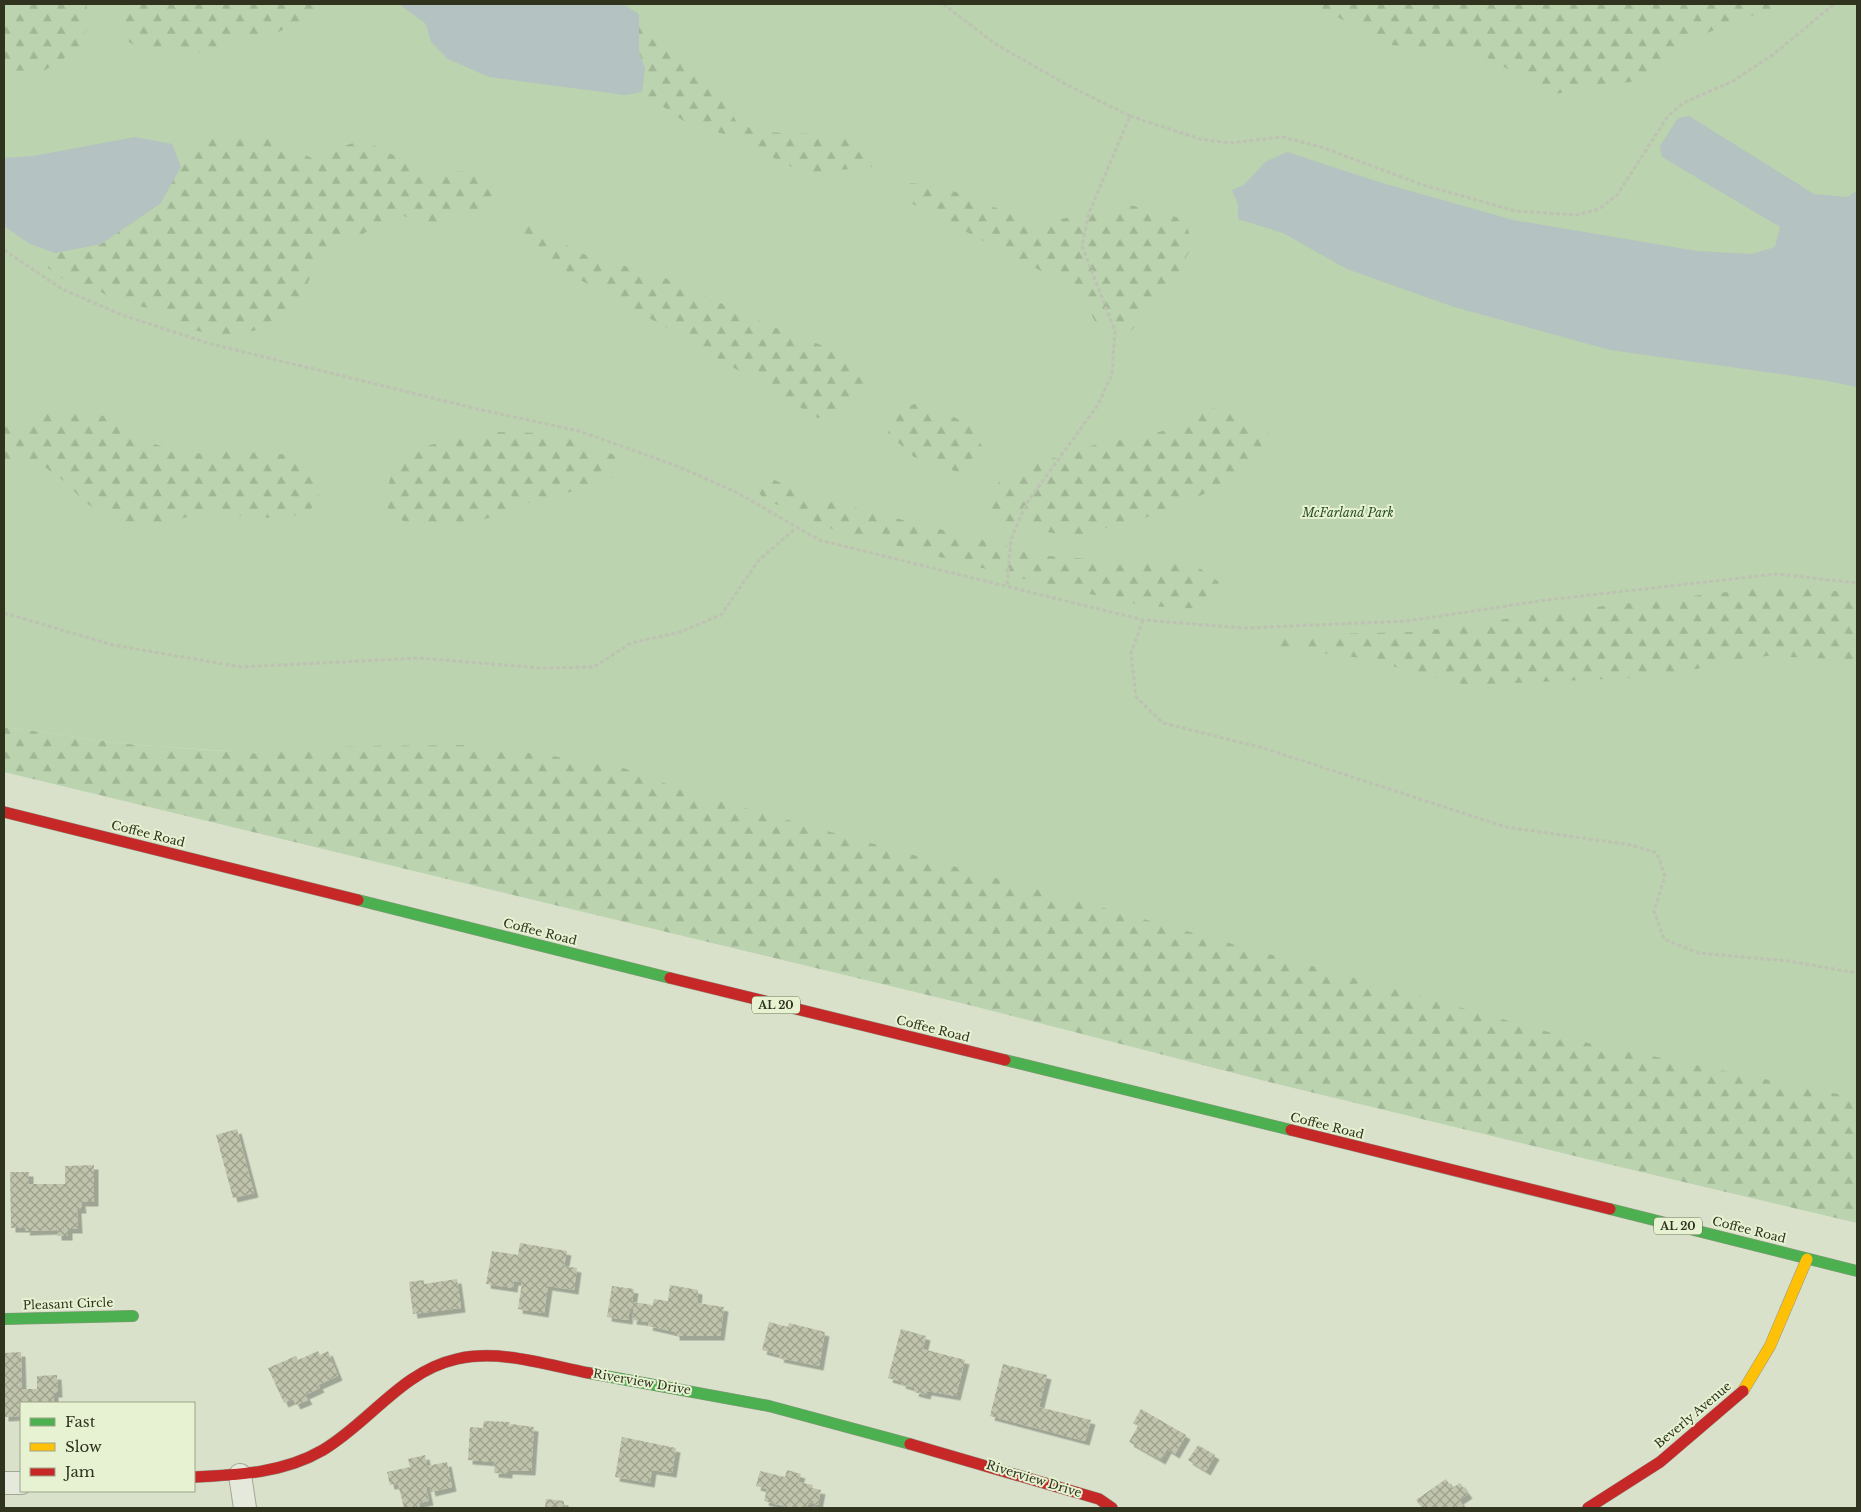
<svg xmlns="http://www.w3.org/2000/svg" width="1861" height="1512" font-family="'Libre Baskerville',serif">
<style>
.green{fill:#bbd3ae}
.forest{fill:url(#forest-firs)}
.water{fill:#b4c2c1}
.building{fill:url(#building-cross-hatch);filter:url(#shadow)}
.lines{fill:none;stroke-linecap:round;stroke-linejoin:round}
.street-casing{stroke:#a1a695;stroke-width:24}
.fast-casing{stroke:#919684;stroke-width:12}
.slow-casing{stroke:#919684;stroke-width:12}
.jam-casing{stroke:#919684;stroke-width:12}
.path{stroke:#bdc2b3;stroke-width:3;stroke-dasharray:4 2.5;stroke-linecap:butt}
.street{stroke:#e4e9dc;stroke-width:22}
.fast{stroke:#4caf50;stroke-width:11}
.slow{stroke:#ffc107;stroke-width:11}
.jam{stroke:#c62828;stroke-width:11}
.labels{text-anchor:middle;stroke-width:4;stroke-linejoin:round;paint-order:stroke}
.shield{fill:#e6f2d1;stroke:#676c54;stroke-width:1}
.shield-label{font-size:11px;font-weight:bold;fill:#30331e}
.park-label{font-size:12px;font-style:italic;fill:#294e26;stroke:#e6f2d1}
.street-label{font-size:12px;fill:#30331e;stroke:#e6f2d1}
</style>
<defs>
<pattern id="forest-firs" width="22" height="20" patternUnits="userSpaceOnUse" patternTransform="scale(1.25)"><rect width="22" height="20" fill="#bbd3ae"/><path d="M5 1l3.5 6h-7zM16 11l3.5 6h-7z" fill="#a1b695"/></pattern>
<pattern id="building-cross-hatch" width="8" height="8" patternUnits="userSpaceOnUse" patternTransform="scale(1.25)"><rect width="8" height="8" fill="#c0c4ac"/><path d="M0 0l8 8M0 8l8-8" fill="none" stroke="#9ca08b"/></pattern>
<filter id="shadow"><feDropShadow dx="4.5" dy="4.5" stdDeviation="0" flood-color="#0004"/></filter>
</defs>
<rect width="100%" height="100%" fill="#d9e1cb"/>
<path class="green" d="M4,4h1853v1164l-1631,-417 -100,-7 -122,-17z"/>
<path class="forest" d="M22,4h64l3,20 -11,26 -33,20 -41,1v-51l8,-1z
M121,4h207l-4,6 -54,26 -34,1 -25,19 -32,-9 -31,7 -19,-12 -10,-28z
M1312,4h471l-79,30 -56,45 -93,15 -77,-41 -86,-8z
M639,14l78,71 20,38 26,9 73,3 31,5 5,27 -68,6 -74,-37 -45,-14 -43,-30 3,-24 -6,-15z
M227,134l46,4 44,23 19,-13 28,-8 33,17 26,17 15,2 21,-5 23,1 17,17 -13,20 -25,2 -23,13 -44,-10 -31,20 -27,4c-7,9 -16,19 -21,29 -10,18 -13,37 -25,54l-64,17 -40,-10 -37,-20 -30,-5 -26,-16 -23,-3 -22,-16 7,-15 46,-9 59,-40 32,-61z
M908,183l30,2 98,39 94,-19 54,14 9,25 -23,45 -40,43 -34,-9 -12,-22 -35,-26 -142,-74z
M530,224l50,29 83,24 99,45 102,40 7,21 -19,28 -34,7 -149,-89 -94,-52 -53,-36 -5,-13z
M920,402l49,22 14,24 -25,24 -44,-15 -26,-24 7,-22z
M1198,405l35,8 34,17 4,18 -46,35 -55,28 -98,26 -67,-14 -20,-20 19,-28 81,-28 93,-19z
M91,412l31,10 32,22 34,10 41,-3 66,4 25,22 -1,20 -11,16 -27,5 -34,-1 -26,-6 -65,12h-41l-30,-21 -21,-21 -29,-21 -31,7v-49l21,6 22,-10z
M495,432l47,1 38,7 41,18 -6,18 -38,14 -52,14 -53,20 -37,3 -32,-6 -20,-17 9,-32 23,-24z
M767,477l55,23 226,56 110,8 34,-1 27,19 -13,27 -60,-3 -94,-20 -223,-58 -60,-27 -21,-15z
M1771,587l49,2 37,5v66l-91,-4 -113,21 -187,8 -105,-27 -79,-10 -15,-5 7,-8 144,-3 134,-20z
M4,727l122,17 138,10 81,-8 127,-1 143,20 76,28 897,250 269,55v125l-241,-57 -359,-87 -288,-74 -965,-233z"/>
<path class="water" d="M399,4h224l16,10v39l6,15 -3,24 -17,3 -136,-18 -41,-18 -17,-17 -5,-18z
M1689,116l125,78 34,3 9,-7v197l-35,-7 -212,-30 -156,-43 -107,-38 -64,-36 -45,-14v-15l-6,-14 12,-5 21,-23 22,-10 95,31 131,37 184,31 55,3 23,-7 5,-20 -118,-70 -2,-11 18,-28z
M135,137l37,7 9,23 -21,37 -59,40 -46,9 -25,-9 -26,-18v-68l29,-2z"/>
<path class="building" d="M237,1129l17,64 -21,5 -17,-63z
M94,1165v37h-13l1,7h-5l1,20h-10v7h-11v-6l-32,1 1,-3h-15l-1,-56h19v12h36v-18z
M520,1243l47,8 -3,15 13,2 -3,22 -26,-4 -4,27 -26,-4 4,-27 -8,-1 -1,7 -27,-4 6,-33 26,4z
M457,1279l4,29 -48,6 -4,-32 15,-2v4z
M670,1285l28,5 -1,13 27,4 -4,29h-45v-4l-27,-6 1,-4 -17,-2 2,-11 -4,-1 -2,12 -21,-3 5,-31 22,3 -2,13 21,3 1,-6 14,2z
M769,1322l19,5 1,-4 36,9 -6,34 -40,-8 1,-3 -18,-5z
M901,1329l25,7 -3,13 42,11 -9,36 -29,-5 -1,4 -12,-3 1,-4 -14,-4 1,-2 -14,-4z
M318,1351l2,4 8,-4 10,25 -20,9 2,3 -15,7 3,5 -12,5 -3,-6 -9,4 -16,-35 28,-12 2,4z
M21,1352l1,37h15v-13l20,-1 1,18h-4v10h-33v13l-17,1v-64z
M1003,1364l44,11 -8,32 52,13 -6,21 -95,-25z
M1141,1409l45,26 -11,19 -8,-5 -6,11 -32,-18 9,-16 -5,-3z
M484,1421l26,1 -1,8h2v-6l23,3 -3,44 -23,-1v4l-14,-1 1,-11 -27,-2 2,-33 13,1z
M622,1437l54,11 -4,25 -20,-3 -2,13 -35,-6z
M1198,1445l17,10 -9,16 -18,-11z
M425,1455l2,11 20,-4 5,25 -21,5 -1,-5h-4l3,14 -10,2 1,5h-16l-6,-24 -8,1 -3,-13 23,-5 -2,-8z
M787,1470l14,4 -3,8 15,3 -1,3 9,2 -3,15 -9,-3 -2,6h-16l-27,-7 3,-12 -11,-3 4,-15 25,6z
M1446,1479l6,9 8,-5 8,11 -9,6 6,8h-43l-6,-8z
M546,1499l18,2v5l6,2h-25z"/>
<g class="lines">
<g class="street-casing">
<path id="street" d="M240,1475l5,33
M4,1483h17"/>
</g>
<g class="fast-casing">
<path id="fast" d="M358,900l312,78
M1005,1060l286,70
M1610,1209l247,62
M4,1319l129,-3
M589,1373l180,33 141,38"/>
</g>
<g class="slow-casing">
<path id="slow" d="M1743,1391l27,-45 37,-87"/>
</g>
<g class="jam-casing">
<path id="jam" d="M4,812l354,88
M670,978l335,82
M1291,1130l319,79
M910,1444l189,55 13,9
M194,1477c44,-2 90,-4 129,-27 47,-28 79,-79 134,-91 43,-10 90,6 132,14
M1588,1508l72,-46 83,-71"/>
</g>
<path class="path" d="M943,4l54,41 72,41 61,30 -41,97 -7,33 33,85 -3,43 -14,31 -72,99 -15,35 -4,47
M1130,116l70,23 29,4 53,-6 39,10 102,38 93,26 60,4 23,-6 18,-14 51,-79 15,-13 50,-22 41,-27 60,-50
M4,250l58,39 60,26 89,29 267,65 101,22 98,35 59,26 83,48 324,80 101,8 163,-7 139,-21 231,-26 80,9
M4,613l109,32 128,22 178,-9 122,10 53,-1 37,-24 49,-11 41,-17 38,-55 37,-32
M1143,620l-12,33 5,44 27,26 100,25 243,79 125,18 26,8 8,23 -11,35 10,28 34,14 90,8 69,12"/>
<use href="#street" class="street"/>
<use href="#fast" class="fast"/>
<use href="#slow" class="slow"/>
<use href="#jam" class="jam"/>
</g>
<g class="labels">
<g class="shield">
<rect x="752" y="996.5" width="48" height="17" rx="4"/>
<rect x="1654" y="1217.5" width="48" height="17" rx="4"/>
</g>
<g class="shield-label">
<text x="776" y="1009">AL 20</text>
<text x="1678" y="1230">AL 20</text>
</g>
<g class="park-label">
<text x="1348" y="517">McFarland Park</text>
</g>
<g class="street-label">
<text transform="translate(148 834) rotate(14)" y="4">Coffee Road</text>
<text transform="translate(540 932) rotate(14)" y="4">Coffee Road</text>
<text transform="translate(933 1029) rotate(14)" y="4">Coffee Road</text>
<text transform="translate(1327 1126) rotate(14)" y="4">Coffee Road</text>
<text transform="translate(1749 1230) rotate(14)" y="4">Coffee Road</text>
<text transform="translate(68 1304) rotate(-2)" y="4">Pleasant Circle</text>
<text transform="translate(642 1382) rotate(10)" y="4">Riverview Drive</text>
<text transform="translate(1693 1415) rotate(-40)" y="4">Beverly Avenue</text>
<text transform="translate(1034 1479) rotate(17)" y="4">Riverview Drive</text>
</g>
</g>
<rect width="1861" height="1512" fill="none" stroke="#30331e" stroke-width="10"/>
<rect x="20" y="1402" width="175" height="90" fill="#e6f2d1" stroke="#9da689"/>
<rect x="30" y="1418" width="25" height="8" fill="#4caf50" stroke="#9da689"/>
<text x="65" y="1427" font-size="15" fill="#30331e">Fast</text>
<rect x="30" y="1443" width="25" height="8" fill="#ffc107" stroke="#9da689"/>
<text x="65" y="1452" font-size="15" fill="#30331e">Slow</text>
<rect x="30" y="1468" width="25" height="8" fill="#c62828" stroke="#9da689"/>
<text x="65" y="1477" font-size="15" fill="#30331e">Jam</text>
</svg>
